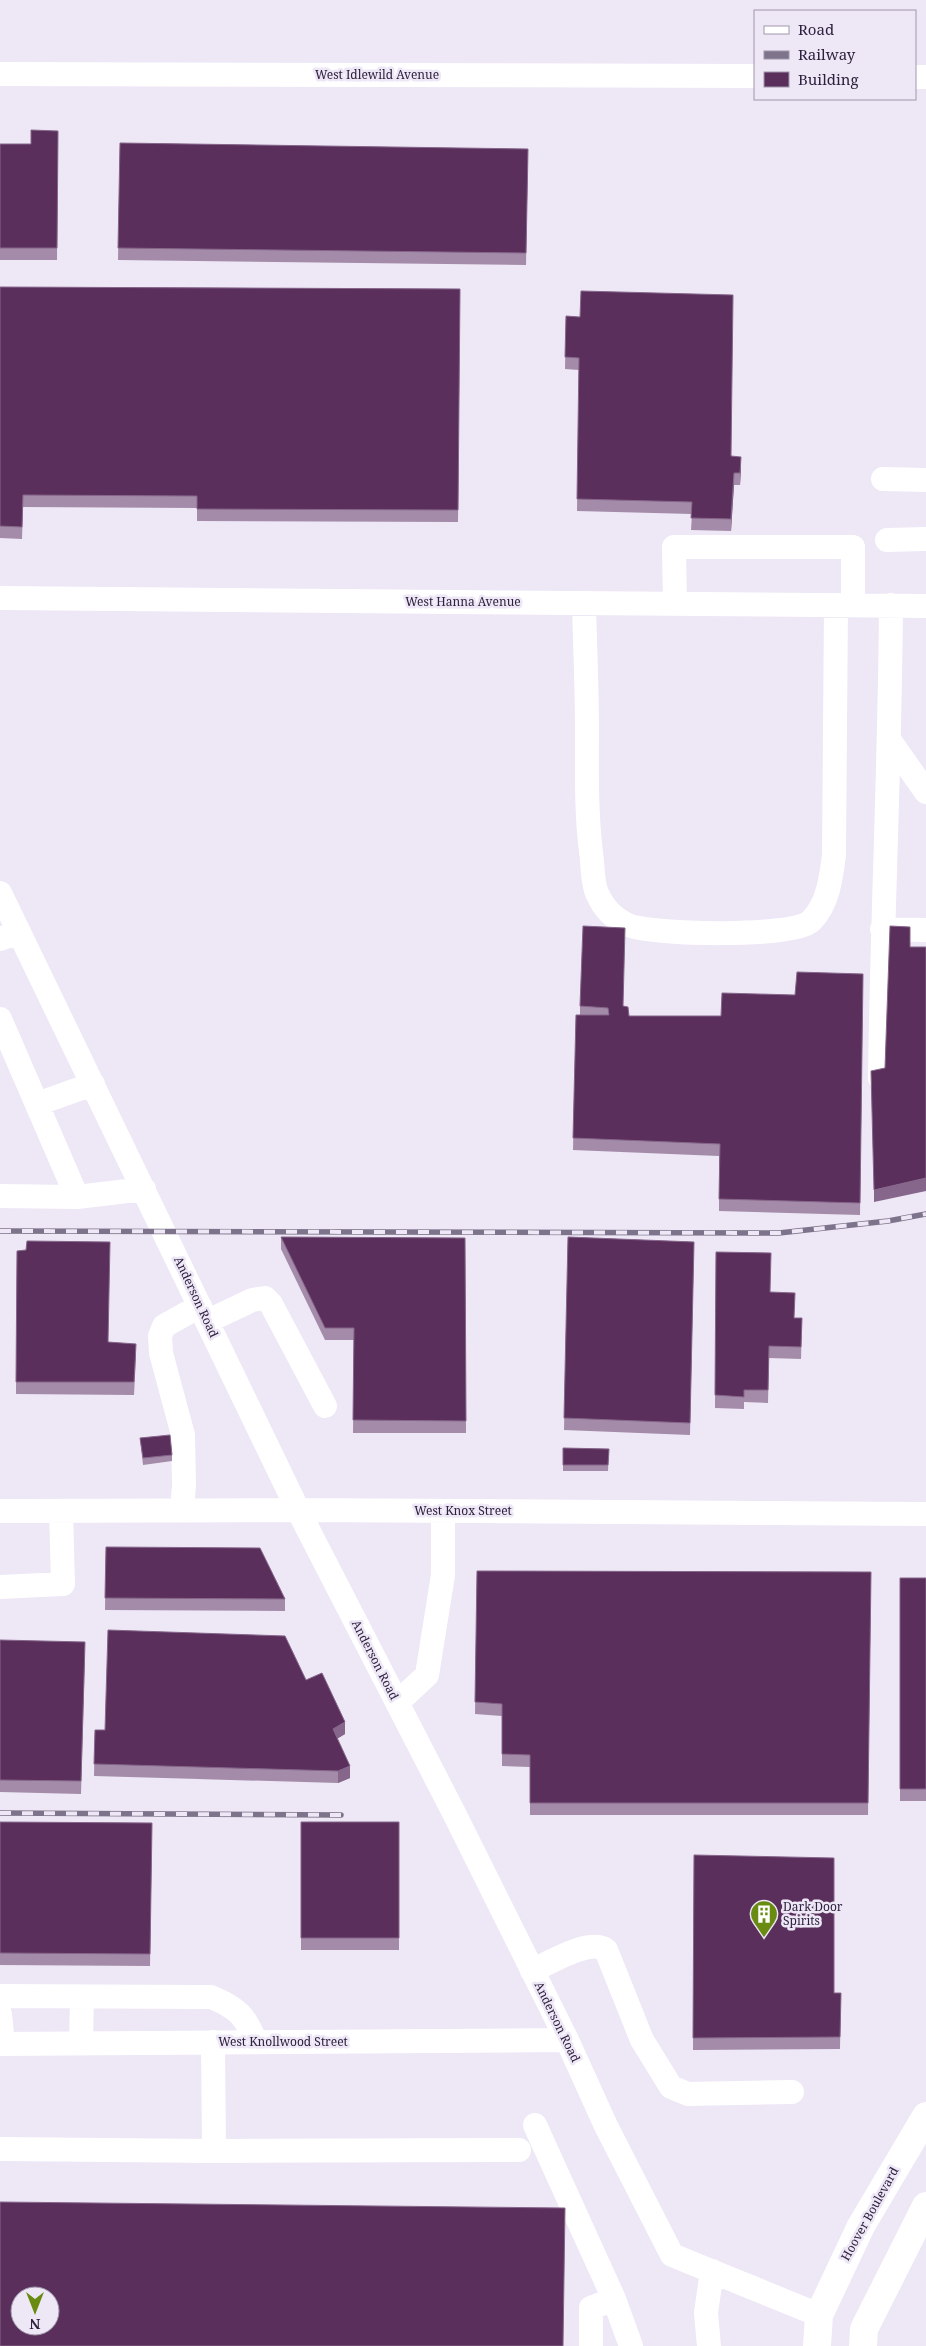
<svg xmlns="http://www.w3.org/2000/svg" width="926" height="2346" font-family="'Noto Serif',serif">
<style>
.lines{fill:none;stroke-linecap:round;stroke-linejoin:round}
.minor{stroke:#fff;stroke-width:24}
.major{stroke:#fff;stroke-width:28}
.rail-casing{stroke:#7d738a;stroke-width:5.5}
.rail{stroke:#ede7f6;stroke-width:4;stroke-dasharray:11;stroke-linecap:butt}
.wall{fill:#a48ba9}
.shaded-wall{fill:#86668a}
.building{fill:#5a2f5c;stroke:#86668a;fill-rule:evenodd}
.labels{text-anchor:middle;stroke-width:5;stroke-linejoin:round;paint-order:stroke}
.street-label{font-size:12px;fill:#2f213e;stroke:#ede7f6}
.poi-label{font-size:12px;fill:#2f213e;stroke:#ede7f6;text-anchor:start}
</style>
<rect width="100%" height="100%" fill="#ede7f6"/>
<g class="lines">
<path class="minor" d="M0,74l755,2
M915,77h11
M883,479l43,1
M887,540l39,-1
M0,598l926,8
M584,603c1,43 3,85 3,128 0,41 -1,81 4,121 2,13 1,30 6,41 6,14 17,26 31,32 24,10 166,13 183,-4 17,-17 20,-42 23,-66l2,-250
M675,603l-1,-56h179v58
M890,741l36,51
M0,893l298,617 157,305 112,225 39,86 66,129 147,60
M882,929l44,1
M0,939l19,-7
M0,1019l77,178 67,-8
M880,1078c2,-157 10,-315 11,-473
M37,1104l56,-20
M0,1196l77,1
M208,1321l44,-21 13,-2 6,6 54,102
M182,1510l2,-25 -1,-50 -22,-82 -1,-17 4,-10 36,-20
M0,1511l298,-1 628,4
M0,1587l63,-3 -2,-73
M397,1703l30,-28 16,-100v-64
M532,1971c17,-8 58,-33 74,-21l36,90 29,47 17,7 104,-2
M0,1996l211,1c27,11 34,19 45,45
M0,2014l3,30
M81,2043l1,-46
M0,2044l567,-4
M535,2125l79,174 17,47
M0,2149l214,2 -1,-109
M214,2151l305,-1
M591,2346v-38l23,-9
M709,2346l-3,-33 6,-42"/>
<path class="major" d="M817,2346l2,-31 42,-89 65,-110
M863,2346l1,-17 62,-123"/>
<g class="rail-casing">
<path id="rail" d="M0,1231l779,2 109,-12 38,-7
M0,1813l341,2"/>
</g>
<use href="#rail" class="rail"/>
</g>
<path class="wall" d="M58,131l-1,129h-57v-116h31z
M120,143l408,6 -2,116 -408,-5z
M0,287l460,2 -2,233 -261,-1v-13l-174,-1 -1,32 -22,-1z
M566,316l166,140 9,13 -1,16h-6l-3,46 -40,-1 1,-16 -115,-3 2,-141 -14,-1z
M863,974l-3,241 -141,-4v-55l-146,-6 3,-135h4v-9h44l5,10h92l74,-21z
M281,1237l184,1 1,195h-113l1,-93h-29l-44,-91z
M568,1237l126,5 -4,193 -126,-5z
M17,1251l92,91 27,14 -2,39 -118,-1z
M716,1252l54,40 24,26h8l-1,41 -32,-1 -1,45 -24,-1v7l-29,-1z
M140,1438l32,17v6l-29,4z
M563,1448l46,1 -1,22h-45z
M106,1547l179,52v12l-180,-1z
M477,1571l394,1 -3,243h-338v-48l-28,-1v-50l-27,-2z
M900,1578h26v223h-26z
M0,1640l85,14 -4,140 -81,-2z
M306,1680l39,54 -8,5 13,39 -12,5 -244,-7 1,-46h10z
M0,1822l152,1 -2,143 -150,-1z
M301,1822h98v128h-98z
M694,1855l140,138h7l-1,56 -147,1z"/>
<path class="shaded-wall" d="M741,457v12l-1,16v-12z
M734,473v12l-3,46v-12z
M926,1178v13l-52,11v-12z
M345,1722v12l-12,7v-12z
M350,1766v12l-12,5v-12z"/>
<path class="building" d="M31,130l27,1 -1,117h-57v-104h31z
M120,143l408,6 -2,104 -408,-5z
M0,287l460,2 -2,221 -261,-1v-13l-174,-1 -1,32 -22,-1z
M581,291l152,4 -2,161 10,1 -1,16h-6l-3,46 -40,-1 1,-16 -115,-3 2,-141 -14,-1 1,-41 14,1z
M583,926l42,2 -2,78 5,1 1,9h92l1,-23 73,2 2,-23 66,2 -3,229 -141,-4 1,-55 -147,-6 3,-123h33l-1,-7 -28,-2z
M890,926l20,1v20h16v231l-52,12 -3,-119 14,-3z
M281,1237l184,1 1,183 -113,-1 1,-92h-29z
M568,1237l126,5 -4,181 -126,-5z
M27,1241l83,1 -2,100 28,2 -2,38h-118l1,-131 9,-1z
M716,1252l55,1 -1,39 25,1 -1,25h8l-1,29 -32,-1 -1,44h-24v7l-29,-2z
M170,1435l2,20 -29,3 -3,-20z
M563,1448l46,1 -1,16h-45z
M106,1547l154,1 25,51 -180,-1z
M477,1571l394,1 -3,231h-338v-48l-28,-1v-50l-27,-2z
M900,1578h26v211h-26z
M108,1630l177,6 21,44 16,-7 23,49 -12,7 17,37 -12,5 -244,-7 1,-34h10z
M0,1640l85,2 -4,139 -81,-1z
M0,1822l152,1 -2,131 -150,-1z
M301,1822h98v116h-98z
M694,1855l140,3v135h7l-1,44 -147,1z
M0,2202l565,6 -2,138h-563zM20,2296h30v30h-30z"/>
<defs>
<g id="building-pin" transform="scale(1.4375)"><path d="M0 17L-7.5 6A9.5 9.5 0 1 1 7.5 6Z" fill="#698b11" stroke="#ede7f6"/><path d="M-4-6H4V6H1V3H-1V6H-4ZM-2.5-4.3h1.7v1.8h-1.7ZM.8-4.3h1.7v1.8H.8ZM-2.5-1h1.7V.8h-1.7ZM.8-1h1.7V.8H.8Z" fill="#fff"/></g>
</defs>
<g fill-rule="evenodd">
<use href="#building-pin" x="764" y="1914"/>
</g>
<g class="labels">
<g class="street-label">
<text x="377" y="79">West Idlewild Avenue</text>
<text x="463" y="606">West Hanna Avenue</text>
<text transform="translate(196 1297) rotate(65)" y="4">Anderson Road</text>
<text x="463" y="1515">West Knox Street</text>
<text transform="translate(375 1660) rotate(63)" y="4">Anderson Road</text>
<text transform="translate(557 2022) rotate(64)" y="4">Anderson Road</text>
<text x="283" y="2046">West Knollwood Street</text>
<text transform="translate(870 2214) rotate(-61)" y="4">Hoover Boulevard</text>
</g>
<g class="poi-label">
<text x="783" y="1911">Dark Door<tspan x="783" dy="14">Spirits</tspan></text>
</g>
</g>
<rect x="754" y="10" width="162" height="90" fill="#ede7f6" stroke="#a198ac"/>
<rect x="764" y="26" width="25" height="8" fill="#ffffff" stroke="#a198ac"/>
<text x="798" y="35" font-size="15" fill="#2f213e">Road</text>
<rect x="764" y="51" width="25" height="8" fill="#7d738a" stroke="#a198ac"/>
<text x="798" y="60" font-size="15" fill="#2f213e">Railway</text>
<rect x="764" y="72" width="25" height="15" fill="#5a2f5c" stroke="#a198ac"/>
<text x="798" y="85" font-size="15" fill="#2f213e">Building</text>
<g transform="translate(35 2311) rotate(180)"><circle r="24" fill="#ede7f6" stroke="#a198ac"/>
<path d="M0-4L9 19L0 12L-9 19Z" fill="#698b11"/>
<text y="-8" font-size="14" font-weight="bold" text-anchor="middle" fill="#2f213e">N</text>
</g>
</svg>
